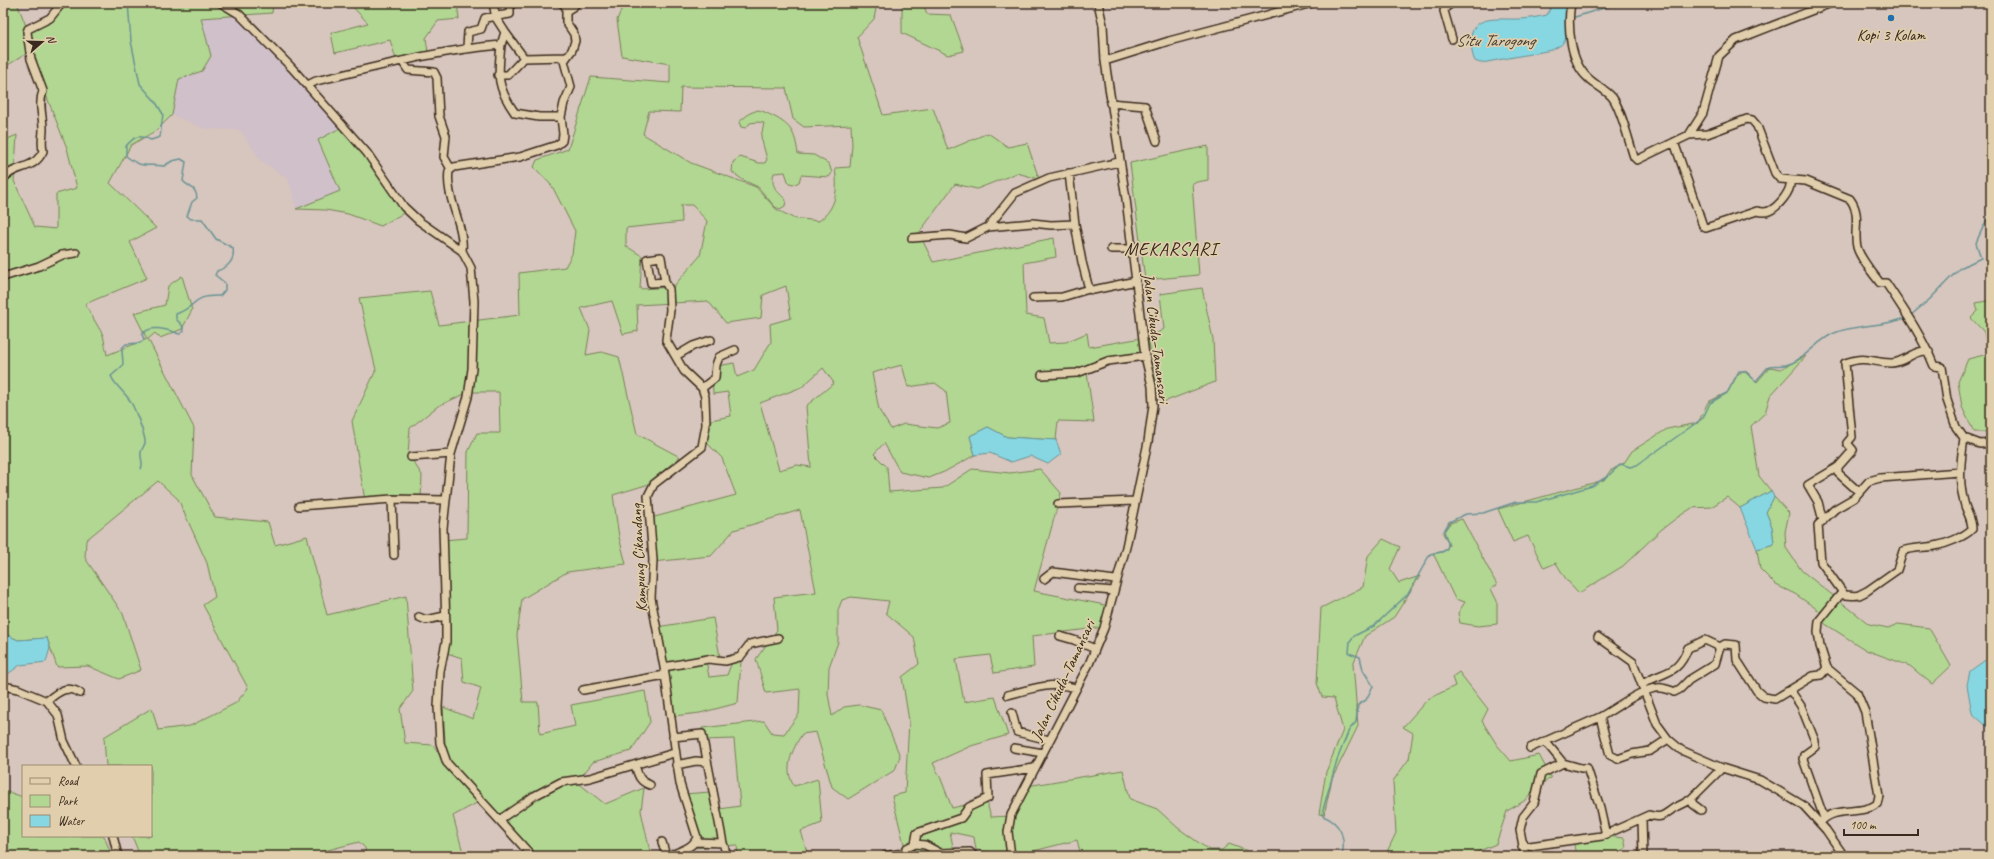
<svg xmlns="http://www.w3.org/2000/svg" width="1994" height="859" font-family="Caveat,sans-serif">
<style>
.built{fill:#d0c0c9}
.green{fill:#b2d792;stroke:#768058;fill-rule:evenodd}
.water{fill:#87d7e3;stroke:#699294}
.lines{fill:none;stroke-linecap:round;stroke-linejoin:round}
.stream{stroke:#699294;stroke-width:1.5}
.minor-casing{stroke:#3b2a1e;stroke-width:10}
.minor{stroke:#e0ceac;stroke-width:7}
.poi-dot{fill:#1f6fb2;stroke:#e0ceac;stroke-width:1.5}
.labels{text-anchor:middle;stroke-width:3.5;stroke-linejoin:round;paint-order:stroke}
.poi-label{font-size:16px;fill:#3b2a1e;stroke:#e0ceac}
.street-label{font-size:16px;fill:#3b2a1e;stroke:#e0ceac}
.water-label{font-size:17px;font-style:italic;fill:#433b32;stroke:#e0ceac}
.quarter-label{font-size:18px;letter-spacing:1px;fill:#3b2a1e;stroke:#e0ceac}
</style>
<rect width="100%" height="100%" fill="#d7c6bd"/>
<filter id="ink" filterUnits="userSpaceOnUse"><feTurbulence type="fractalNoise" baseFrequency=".025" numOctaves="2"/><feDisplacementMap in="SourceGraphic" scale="8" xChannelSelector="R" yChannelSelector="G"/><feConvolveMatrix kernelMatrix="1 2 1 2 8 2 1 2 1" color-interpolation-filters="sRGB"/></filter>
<g filter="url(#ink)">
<path class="built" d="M243,15l99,112 -24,13 22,51 -44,18 -7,-29 -28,-19 -21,-31 -35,-1 -33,-14 7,-36 23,-8 -1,-53z"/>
<path class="green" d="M3,3h14l9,23 26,-8 10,-15h211l-1,10 -71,5 10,38 -9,15 -23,8 -7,36 -15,15 -26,15 -21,38 46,45 -26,14 17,36 -62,26 18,31 4,20 40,-16 -13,-26 31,-8 3,-19 14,-10 10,34 -10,19 -22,9 -5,-5 -7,6 46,89 -2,47 23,42 53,5 7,23 32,-9 20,79 79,-19 7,95 -13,18 5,34 28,2 10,15 2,-19 -2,-34 30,12 8,-31 -17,-6 -2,-24 -18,-6 -1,-112 24,-2 1,-86 9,-19h23l-1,-41h-30l-31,14 -28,22 -2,26 14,21 -1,24 -56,2 -13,-80 24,-51 -17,-72 71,-7 9,34 81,-10 -1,-42 46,-6 7,-13 3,-23 -23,-45 -18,-19 3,-7 31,-11 23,-72 79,6v-19l-48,-8 -5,-36 7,-17h253l-3,16 -17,18 26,78 50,-7 15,42 40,-17 20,14 19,-4 12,36 -22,-6 -40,16 -22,-5 -36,49 14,29 121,-24 2,19 -32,6 2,52 18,3 5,25 17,-1 21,-9 2,14 53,-9 3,19 -59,9 8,56 -36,-1 -2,19 -49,-3 -19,-10 -18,9 5,19 -31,17 -15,6 -29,-6 -16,-29 -10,11 13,13 2,25 54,-4 29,-19 38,4 30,-4 21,24 -27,98 76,15 -5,21 -73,9 2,31 -40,6 -4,-18 -34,4 8,43 31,-5 13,38 -37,11 -38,17 8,16 11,29 34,-8 5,17 18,-1 18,-30 96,-16 7,29 27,10 21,19 31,22h13l7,-6 32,12h-180l-4,-16 -63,16 -38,-6 -2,-13 -24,-5 5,24h-48l-15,-60 13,-3 4,-72 -7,-44 17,-13 -5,-27 -28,-24 3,-12 -38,-4 -9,3 -4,10v32l-9,25 -1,27 4,22 12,-9 15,-2 22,5 19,46 -5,14 -47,29 -16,-12 -16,-55 -14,2c-10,16 -19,35 -8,52l24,-7 4,44 -21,8 7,25h-70l-1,-11 -44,3 2,-28 -11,-26 26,-2 3,18 27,-4 -6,-67 -30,1 -2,-12 62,-7 8,12 12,1 15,-20 1,-25 -34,4 -10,-34 21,-29 -3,-33 42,-5 -16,-82 -66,20 -23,26 -59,6 -1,-44 85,-23 -14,-37 -19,-19 3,-18 25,-5 -3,-24 -15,2 -1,-27 22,-4 3,14 17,-7 17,-28 -1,-18 21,-6 -5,-32 -23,9 -2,23 -35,5 -18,-22 -71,4 1,26 -15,3 -11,-33 -31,7 9,22 -4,25 16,-3 17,5 18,77 43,23 -34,28 -33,10 6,42 7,27 -59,8 -45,27 -5,36 6,67h15l2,32 35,-8 -4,-21 74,-14 5,31 -19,29 -38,11 -16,20 28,22 39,-16 -3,23 10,45h-122l-47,-56 -29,16 11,40h-98l-1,-8 -6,-6 -39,10 -1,4h-179l-8,-20h19v-70h-45l-2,-29 48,-29 6,22 32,-4 46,-23 12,-15 -45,-83 12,-8 -8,-34 -29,-64 -20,-18 -72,59 -1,18 38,56 18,56 -22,9 -31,-13 -31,1 -10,-29 -29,2 -15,-7v-492l14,-6 -3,46 21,46 21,2v-35l21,-6 -10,-40 -38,-96 -26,16zM681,87l105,1 7,31 11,8 47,-2 1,20 -2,22 -15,1c3,22 2,39 -16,53l-26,-3 -17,-9 -20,-22 -65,-24 -48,-29 6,-23 31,1zM681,205h11l15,16 -7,35 -27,31 -33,2 2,-33 -16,-10v-18l56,-6zM902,365l6,22 27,-4 11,8 4,32 -13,5 -33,-4 -13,5 -12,-19 -7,-37zM823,368l11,15 -28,23 5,61 -14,-2 -18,5 -19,-67 42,-16z
M349,3h108l2,16 -21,2 -12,17 2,14 -32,7 -6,-19 -55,13 -4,-20 37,-10z
M902,3h21l4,11 24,1 13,36 -16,4 -46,-22z
M758,110c6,1 10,4 15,6 19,10 22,17 25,38l16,1 15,9 3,9 -3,4 -28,-2 -2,7 -6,3 -4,-1 -4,-12 -11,1c-4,13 3,18 12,27l-1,6 -5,3 -5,-2 -17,-20 -15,-7 -11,-8 1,-10 7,-5 19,6h6l2,-4 -6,-22 3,-14 -7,-1 -7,1 -4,5 -5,-1 -2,-5 11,-9z
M342,127l37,39 28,45 -26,15 -33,-12 -22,-4 -30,-1 44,-18 -22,-51z
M1208,146v34l-16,3 7,92 -54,5 -15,-117z
M1202,288l11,51 2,43 -54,21 -13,-65 16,-9 -4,-35z
M1991,300v132h-17l-12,-25 -4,-25 10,-23 20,-5 -4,-22 -13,-14 7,-7 -2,-8z
M1806,356l-36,40 -5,17 -14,13 8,50 12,15 -31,17 -13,-11 -16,10 -19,1 -14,9 -16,12 -39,37 -44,27 -13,-14 -10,-16 -12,5 -16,-32 -15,6 -15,-33 106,-29 6,-9 14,-8 8,-12 35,-22 31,-6 10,-21 20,-10 10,-18 7,-4 12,12 13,-15 11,2z
M1774,497l15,16 -4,19 1,16 16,23 67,53 19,4 10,-4 31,4 22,38 -19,18 -22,-18 -44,-16 -47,-30 5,-6 -29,-20 -19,-9 -16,-16 -3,-20 17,-5 -2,-17 -6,-15z
M1462,519l35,66 -6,4 6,12v23l-19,2 -18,-3 -2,-10 7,-11 -10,-3 -22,-46 10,-1 6,-7 -6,-12 7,-10z
M1383,539l17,8 -10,22 9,14 21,-7 -26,41 -29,19 -12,28 5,62 -26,53 -8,36 -5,-1 7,-42 17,-42 -9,-32 -12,-1 -5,-14 4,-75 42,-21 5,-31z
M713,618l7,39 -14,3 3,17 18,-2 5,-13 9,-1 -3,42 -38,10 -27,3 -16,-89z
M1459,672l29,37 -6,12 15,24 14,16 28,-6 12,22 -27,24 -17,10 -11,33 -29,12h-82l11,-23 -3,-52 16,-22 4,-26 -10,-6 25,-28 27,-13 -3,-9z
M3,790l20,7v39h81l8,20h-109z
M1597,835l27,3 2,10 -14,8h-36l-3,-16z"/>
<path class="water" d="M1553,3h16l-3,14v22l-5,6 -9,5 -65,12 -7,1 -5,-2c-3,-5 -3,-12 -4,-18 -2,-30 29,-23 48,-24 9,0 19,-2 28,-4z
M988,427l19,10 49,3 5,14 -13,10 -18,-8 -19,6 -21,-9 -15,2 -5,-19z
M1771,491l3,6 -8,15 6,15 2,17 -17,5 -17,-41z
M3,633l15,7 29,-2 3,10 -4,14 -26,3 -12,9 -3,14 -2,-3z
M1991,656v74l-19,-17 -5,-28 3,-14z"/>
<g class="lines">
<path class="stream" d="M128,3l3,38 9,43 15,17 8,13 -3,23 -9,3c-13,-6 -16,-4 -25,6v10c18,14 19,7 38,10l8,-5 9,-2 5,3 -3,19c6,7 13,5 14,17l-5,4 -5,14 4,3h11l14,20 17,9c2,13 -5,19 -16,23l-2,4 10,8v7l-5,6c-29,-1 -21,10 -44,18v5l6,6 2,6 -4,3c-13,-4 -28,-10 -38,0l2,6 -4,3 -14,1 -4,4c0,20 6,14 -11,28 3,8 12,15 17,22 5,5 18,39 17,45 -1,3 -3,6 -4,9 -1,7 3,11 0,17
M1575,17l41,-13
M1910,316l20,-17 30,-31 21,-10 -5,-15c2,-5 12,-27 15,-29
M1342,856c4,-18 -1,-33 -19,-40l-1,-3 15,-53 12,-30 7,-8 2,-17 8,-5 7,-14 -10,-16 -3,-13 -11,-4 1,-12 4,-5 20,-10 34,-32 22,-40c6,-2 18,0 18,-10 0,-4 -3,-8 -4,-13l5,-9 17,-8 17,-1 33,-11h20l56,-16 16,-10 13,-12 9,3 7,-2 66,-47 7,-15 17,-10 12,-22h5l12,10 13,-15c7,-2 12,2 23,-3 17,-8 27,-25 45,-31 22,-8 46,-5 68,-14"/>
<g class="minor-casing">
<path id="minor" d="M221,3l18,11 53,54 75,85 37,54 15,14 43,30 9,17 3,33 -2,68 -4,28 -17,57 -8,74 3,99v15l-6,29 -2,36 2,36 7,20 85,93
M493,3l3,15 9,14 -4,13
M562,3l6,6
M1098,3l5,22 2,36
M1452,3l-7,5 -1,3 8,28
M1571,3c-4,23 -1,59 17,75 7,7 17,11 24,19 9,11 17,45 22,60l3,3 52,-25 18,-1 40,-15 5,1 5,6 18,47 5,6 26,2 44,18c12,16 3,32 7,48 3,12 16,26 23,36h6c18,27 36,53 48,83l8,1 5,33 9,27 8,11 16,6 11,-1
M505,32l19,26
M467,47l1,-15 13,-3 4,-11 25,-4v-11
M402,61l6,9 26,2 3,6 2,38 7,20 -2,21 7,12
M498,75h10l16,-17 42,-1
M308,85l8,-4c61,-14 122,-31 185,-36 -3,31 -5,41 14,68l24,4h22
M1110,103l35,3 12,35
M1689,135l14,-22 16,-57 17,-16 95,-37
M1674,142l29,84 3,2 51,-17c4,1 7,2 12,0 9,-4 23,-20 21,-30
M1069,173l6,51
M3,179c12,-15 31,-8 40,-28 -2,-10 0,-14 0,-22 0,-13 -5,-25 0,-38l-12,-32 -4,-27 1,-3 22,-11 12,-15
M988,227l44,-4 19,2 24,-1 7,38 7,27 4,1 43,-9
M912,238l38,-3 16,3 22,-11 27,-34 34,-15 70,-16
M1111,249h21
M462,251c3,-26 -17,-53 -13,-80l5,-4 66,-10 37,-12 5,-4 1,-7 -2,-17 3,-14 7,-16 -7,-26 8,-11 3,-9 -1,-7 -8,-12v-11l8,-5 2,-3
M3,277l36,-11 23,-11 14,-2
M665,282l-14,1 -4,-24 14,-2 4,25 4,7 1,21 -4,30 18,31 18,17 3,9 1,28 -4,22 -48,37 -6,12 5,64 -2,38 13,69 16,117 17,53c-3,11 -18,14 -28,19
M1033,298l29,-1 27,-8
M676,356l17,-10 18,-6
M1042,375l35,-2 31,-12 37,-5
M702,388l13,-10 1,-13 3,-8 16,-7
M411,457l40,-3
M1859,492l-21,-19v-6l15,-17 -6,-7 5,-6 -7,-74c23,-8 26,0 46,0 14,0 24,-15 38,-11
M392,499l2,56
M1058,504l77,-3
M299,506l93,-7 53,1
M1823,521l-5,-19 -10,-17 30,-18
M1044,579l9,-7 62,8
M1078,588l35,3
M1844,594l-23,-32 -3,-37 17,-16 19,-11 15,-17 11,-3 80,-6
M419,617l7,3 19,-4
M1060,636l14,4 21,9
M1598,637l35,25 24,62 11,15 13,11 41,18 38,12 44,26 22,24 18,26
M664,667l44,-8 18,2 14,-4 10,-13 28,-6
M1643,684c21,-14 34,-7 45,-36l17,-8 15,7
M3,686l15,3 29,12c12,-10 19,-16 33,-8
M583,690l82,-15
M1790,690l11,16 14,35v6l-11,8 -1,4 21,59
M1008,695c22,-6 45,-14 68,-7
M47,701l11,14 6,26 12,25
M1012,713l5,19 32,8
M673,737l29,-3 21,109
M1668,739l-18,12 -18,3 -14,5 -8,-4 -10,-38c15,-8 46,-32 62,-29 4,1 9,2 12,4l6,-3 9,-9 26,-16 5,-17 5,-3 11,1 1,15 20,31 7,6 11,2 38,-23 8,-1 6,-7
M1545,741l18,22
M1014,748l29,5
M1530,748l70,-31
M635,765c3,10 4,16 15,20
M676,765l20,-4 11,1
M1701,810l-8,-6 -2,-5 31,-31
M1642,819l1,37
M499,820l35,-24 27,-14 29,-4 84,-25
M1820,823c14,-18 40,-7 57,-19l2,-8 -14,-84 -8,-19 -30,-25 -7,-22 -2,-14 1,-11 21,-26c7,-1 13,2 19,0l8,-4 30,-21 6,-19c11,-4 20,-3 32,-5 11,-2 29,-9 37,-17 0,-11 -6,-17 -8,-27 -6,-21 -3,-43 0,-64
M113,836l5,20
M662,842l4,14
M696,842l27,1 4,13
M915,844l10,1 15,8 30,-1 4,4
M1522,847l80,-11 47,-21c12,4 15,0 25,-7 6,-3 12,-5 17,-9
M885,856l18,-3 4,-5 8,-4 2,-11 44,-15 8,-11 19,-9 -1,-23 47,-7
M1011,856l-3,-24 3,-17 78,-151 15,-36 22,-81 22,-105 5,-37 -1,-19 -7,-30 -19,-157 -21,-138 64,-20 143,-38
M1525,856l-5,-26 3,-13 11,-14 7,-29 22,-11 18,5h6l12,36 7,31"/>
</g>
<use href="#minor" class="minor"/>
</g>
</g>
<circle class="poi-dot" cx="1891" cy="18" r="4"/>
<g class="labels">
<g class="poi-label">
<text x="1891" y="40">Kopi 3 Kolam</text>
</g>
<g class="street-label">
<text transform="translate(1157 338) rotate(83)" y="6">Jalan Cikuda–Tamansari</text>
<text transform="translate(638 558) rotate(-93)" y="6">Kampung Cikandang</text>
<text transform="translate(1062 680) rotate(-65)" y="6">Jalan Cikuda–Tamansari</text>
</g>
<g class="water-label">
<text x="1495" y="46">Situ Tarogong</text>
</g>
<g class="quarter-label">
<text x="1171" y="255">MEKARSARI</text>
</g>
</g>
<rect width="1994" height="859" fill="none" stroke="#e0ceac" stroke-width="16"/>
<rect x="8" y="8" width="1978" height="843" fill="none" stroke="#3b2a1e" stroke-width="1.5" filter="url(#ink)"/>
<rect x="22" y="765" width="130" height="72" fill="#e0ceac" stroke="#9e8c73"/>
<rect x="30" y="778" width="20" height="6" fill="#e0ceac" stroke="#9e8c73"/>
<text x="58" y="785" font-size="12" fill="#3b2a1e">Road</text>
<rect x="30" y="795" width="20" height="12" fill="#b2d792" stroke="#9e8c73"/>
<text x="58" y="805" font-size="12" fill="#3b2a1e">Park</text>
<rect x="30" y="815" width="20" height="12" fill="#87d7e3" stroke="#9e8c73"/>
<text x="58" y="825" font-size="12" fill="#3b2a1e">Water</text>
<g transform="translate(42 42) rotate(70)" stroke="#e0ceac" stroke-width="3" paint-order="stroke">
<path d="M0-3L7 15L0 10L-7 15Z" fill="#3b2a1e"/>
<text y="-6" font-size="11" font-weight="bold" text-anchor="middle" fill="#3b2a1e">N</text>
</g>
<path d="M1844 829v6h74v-6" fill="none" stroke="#3b2a1e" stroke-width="2"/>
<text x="1850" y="829" font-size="12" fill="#3b2a1e" stroke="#e0ceac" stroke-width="3" paint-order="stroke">100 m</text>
</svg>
